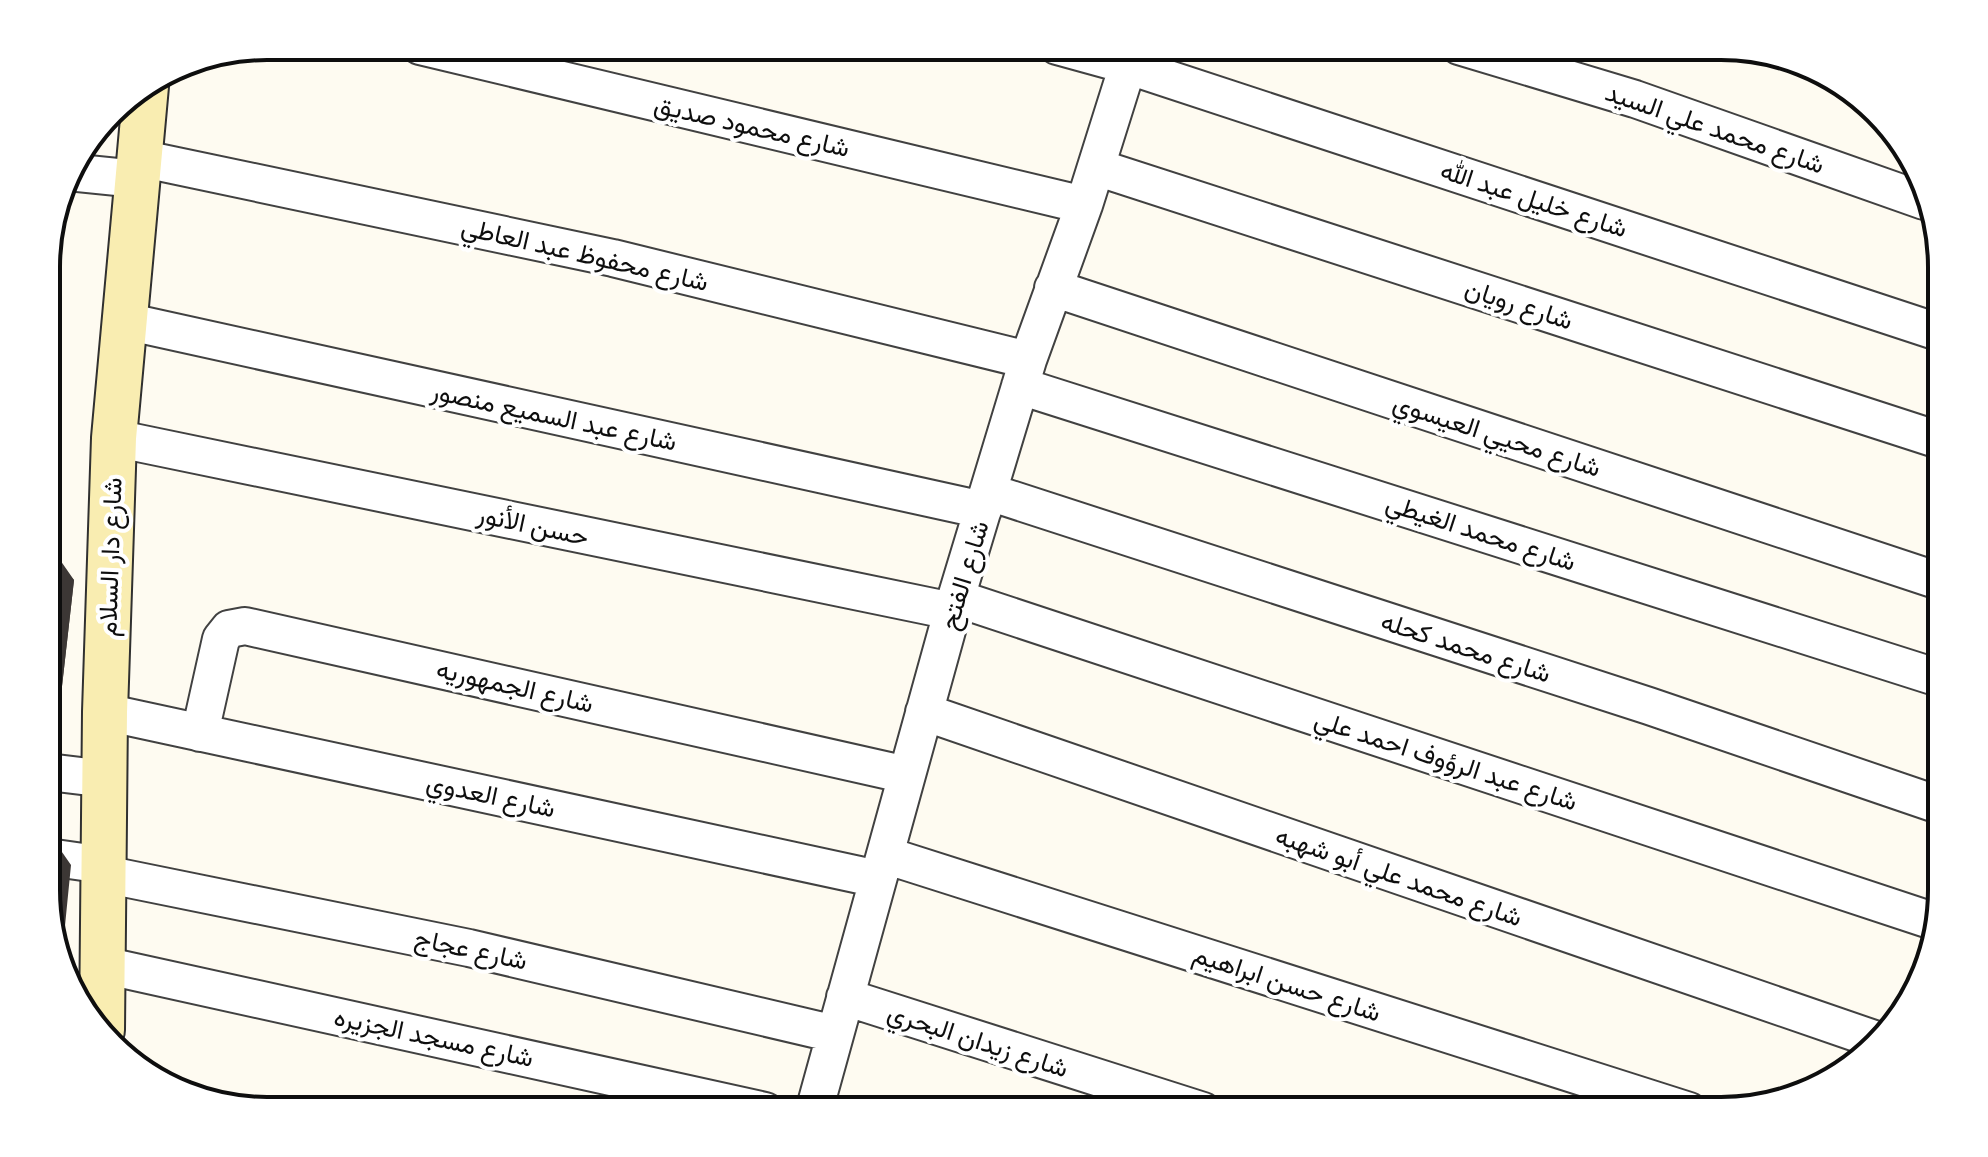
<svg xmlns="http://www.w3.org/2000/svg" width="1988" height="1157" font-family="'Times New Roman',Vazirmatn,serif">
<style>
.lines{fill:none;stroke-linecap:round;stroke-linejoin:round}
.street-casing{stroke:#414141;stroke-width:40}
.secondary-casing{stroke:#303030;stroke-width:48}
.street{stroke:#fff;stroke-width:36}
.secondary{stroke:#f9edb1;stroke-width:44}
.wall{fill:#4a4441}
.shaded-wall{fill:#3c3735}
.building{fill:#564f4c;stroke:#3c3735;stroke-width:2}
.labels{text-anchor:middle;stroke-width:8;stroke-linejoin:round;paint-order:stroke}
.street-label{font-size:26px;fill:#0e0e0e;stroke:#fff}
.rim{fill:none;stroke:#0e0e0e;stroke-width:4}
</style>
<rect width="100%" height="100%" fill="#fefbf1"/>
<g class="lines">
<g class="street-casing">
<path id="street" d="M420,46l664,159
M1057,46l69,19 815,268
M1459,46l176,53 289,102
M139,158l474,100 415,102
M1096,167l846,274
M68,172l69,7
M1053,288l889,294
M125,321l858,189
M1020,386l922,293
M114,438l838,173
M989,492l660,214 293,100
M956,598l980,324
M105,712l773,167
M924,712l950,327
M200,733l21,-94 8,-10 16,-3 662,149
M48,772l58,7
M885,855l804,256
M48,857l56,8
M104,874l365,74 366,86
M103,965l662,146
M845,997l358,114
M814,1111l142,-513 72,-238 56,-155 50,-159"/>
</g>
<g class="secondary-casing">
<path id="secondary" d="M102,1030l3,-318 9,-274 32,-352"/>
</g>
<use href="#street" class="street"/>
<use href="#secondary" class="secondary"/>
</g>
<path class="wall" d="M48,556l26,24 -20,177h-6z"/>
<path class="shaded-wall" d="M58,557l16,23 -20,177 -6,-9v-97z
M55,842l16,23 -9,91 -14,-38z"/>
<path class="building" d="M48,556l10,1 -10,94z
M48,841l7,1 -7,72z"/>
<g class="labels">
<g class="street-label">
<text transform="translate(752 126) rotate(13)" y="9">شارع محمود صديق</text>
<text transform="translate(1715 128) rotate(19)" y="9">شارع محمد علي السيد</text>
<text transform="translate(1534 199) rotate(18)" y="9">شارع خليل عبد الله</text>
<text transform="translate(585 254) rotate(13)" y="9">شارع محفوظ عبد العاطي</text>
<text transform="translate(1519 304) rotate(18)" y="9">شارع رويان</text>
<text transform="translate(554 416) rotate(12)" y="9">شارع عبد السميع منصور</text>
<text transform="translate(1497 435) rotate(18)" y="9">شارع محيي العيسوي</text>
<text transform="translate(533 525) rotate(12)" y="9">حسن الأنور</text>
<text transform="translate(1481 532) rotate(18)" y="9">شارع محمد الغيطي</text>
<text transform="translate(110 557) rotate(-88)" y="9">شارع دار السلام</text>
<text transform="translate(964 575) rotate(-73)" y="9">شارع الفتح</text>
<text transform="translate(1466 647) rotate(18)" y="9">شارع محمد كحله</text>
<text transform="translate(515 686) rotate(13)" y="9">شارع الجمهوريه</text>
<text transform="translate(1446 760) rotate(18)" y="9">شارع عبد الرؤوف احمد علي</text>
<text transform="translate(491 795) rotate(12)" y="9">شارع العدوي</text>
<text transform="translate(1399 876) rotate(19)" y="9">شارع محمد علي أبو شهبه</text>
<text transform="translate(471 949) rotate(12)" y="9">شارع عجاج</text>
<text transform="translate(1287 983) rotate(18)" y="9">شارع حسن ابراهيم</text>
<text transform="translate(434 1037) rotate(12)" y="9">شارع مسجد الجزيره</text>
<text transform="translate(978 1040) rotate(18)" y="9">شارع زيدان البحري</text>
</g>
</g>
<path d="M0 0H1988V1157H0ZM267 60H1721A207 207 0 0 1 1928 267V890A207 207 0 0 1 1721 1097H267A207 207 0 0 1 60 890V267A207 207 0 0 1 267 60Z" fill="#fff" fill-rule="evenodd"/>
<path class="rim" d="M267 60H1721A207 207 0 0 1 1928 267V890A207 207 0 0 1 1721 1097H267A207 207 0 0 1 60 890V267A207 207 0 0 1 267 60Z"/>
</svg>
